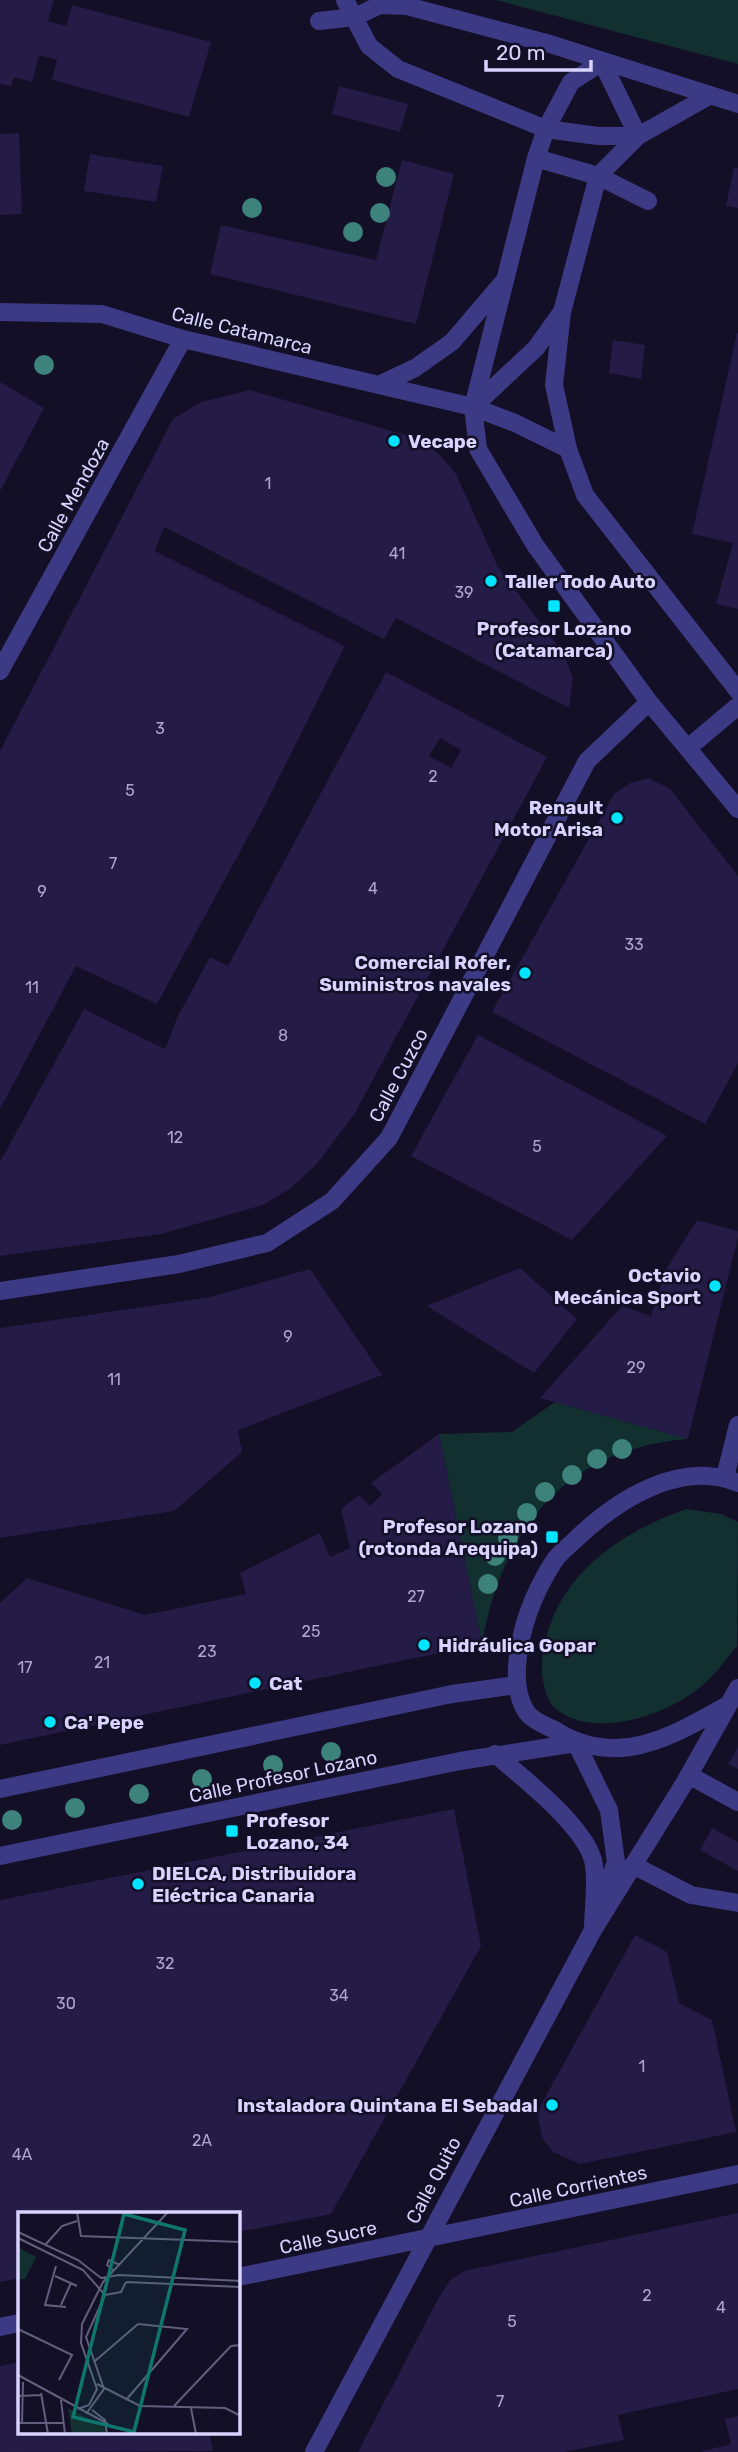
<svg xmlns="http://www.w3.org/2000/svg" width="738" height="2452" font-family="Rubik,sans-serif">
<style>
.green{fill:#12302f}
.building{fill:#241b47;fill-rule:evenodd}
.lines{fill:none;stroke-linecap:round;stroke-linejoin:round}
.lane{stroke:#3d3a85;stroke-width:18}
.street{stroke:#3d3a85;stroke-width:18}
.tree{fill:#3d827b}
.poi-dot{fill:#00e5ff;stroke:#130f26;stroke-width:2.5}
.labels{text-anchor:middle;stroke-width:5;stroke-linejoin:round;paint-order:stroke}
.number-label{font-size:16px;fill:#aca6d1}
.street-label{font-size:19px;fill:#d9d4ff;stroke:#130f26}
.poi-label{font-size:19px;font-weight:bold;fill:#d9d4ff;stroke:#130f26;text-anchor:start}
.inset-road{fill:none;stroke:#625e7d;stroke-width:2}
.view{fill:#0f766e;fill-opacity:0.15;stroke:#0f766e;stroke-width:3.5}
.inset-edge{fill:none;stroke:#d9d4ff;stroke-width:3.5}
</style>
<rect width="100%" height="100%" fill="#130f26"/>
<path class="green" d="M496,0h242v64z
M555,1402l133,37c-121,9 -186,89 -206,205l-43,-210 73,-2z
M686,1509l35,5 17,8 -1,124c-10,12 -19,25 -31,36 -33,32 -113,60 -151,26 -10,-8 -14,-33 -13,-45 7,-82 72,-128 144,-154z"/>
<path class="building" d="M0,0h54l-6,21 18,5 6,-21 139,37 -22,75 -137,-37 5,-20 -18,-5 -7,27 -18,-5 -3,9 -11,-2z
M339,86l69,18 -8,28 -68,-18z
M19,133l3,81 -22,1v-81z
M90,154l73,12 -7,36 -72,-11z
M402,160l52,14 -38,150 -206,-50 11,-49 155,35z
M734,167l4,1v40l-12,-2z
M737,333h1v276l-22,-5 17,-61 -41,-9z
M613,340l32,5 -4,34 -32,-6z
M0,382l44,26 -44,83z
M250,390l170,49 22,18 14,17 42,93 65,86 10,24 -4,31 -173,-90 -12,21 -220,-112 -9,24 190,95 -84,167 -104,191 -81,-38 -76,143v-358l173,-332 28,-17z
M386,672l161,85 -192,356 -38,51 -25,23 -29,18 -102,29 -161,22v-94l84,-153 81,40 12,-31 33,-61 18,9zM440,738l21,12 -10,18 -22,-12z
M649,778l21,11 68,87v187l-33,61 -213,-112 122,-218 16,-11z
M478,1035l189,101 -95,104 -161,-84z
M697,1220l41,11v6l-50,202 -148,-41 82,-92 29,10 15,-47z
M520,1268l57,51 -43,54 -107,-67z
M310,1269l72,106 -144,55 4,22 -68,59 -174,27v-210l211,-31z
M439,1434l43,210 -482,101v-142l27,-25 118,37 101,-21 -6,-21 80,-40 10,24 20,-9 -9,-39 18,-14 11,11 12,-12 -11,-11z
M738,1747v22l-10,-5z
M454,1809l27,137 -150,268 -93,18v-18h-219v64l-19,4v-382z
M712,1828l26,14v29l-38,-21z
M635,1935l32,17 12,51 33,17 24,112 -156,32 -27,-12 -11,-14 -5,-26z
M738,2213v176l-120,26 6,25 -60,12h-206l80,-153 12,-19 14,-9z
M19,2362v71h190l4,18 -213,1v-86z
M738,2416v36h-38l31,-8 -6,-25z"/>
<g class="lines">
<path class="lane" d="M319,21l36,-4
M536,158l62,18 50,25
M689,747l49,-41
M689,1775l49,27
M633,1865l58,30 47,8"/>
<path class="street" d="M345,0l24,46 29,23 148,60 52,7h40l-36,-74
M355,17l25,-12 27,1 143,38 188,60
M602,62l-31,20 -25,47 -10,29 -63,249 5,42 57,96 114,157 89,107
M709,96l-71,40 -40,40 -36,136 -8,73 14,64 17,46 153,196
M0,312l102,2 81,25 290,68 42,16 53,26
M379,385l36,-17 37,-26 52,-61
M473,407l63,-59 25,-35
M0,671l183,-332
M0,1291l179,-27 88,-21 65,-42 57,-63 198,-377 62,-59
M725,1477l13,-52
M726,1706c-55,31 -108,62 -168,26 -8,-5 -21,-9 -28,-16 -12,-12 -14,-35 -13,-50 3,-37 17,-74 37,-105 5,-8 15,-15 22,-22 41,-39 104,-80 162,-56
M576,1743l33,67 7,52 -14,39
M495,1754c28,24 94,75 99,111 3,21 -1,44 -1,65
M0,1789l452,-95 64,-9
M0,1856l460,-95 116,-18
M238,2277l500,-103
M0,2327l19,-4
M314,2452l279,-522 92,-148 53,-94"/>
</g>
<g class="tree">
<circle cx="386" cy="177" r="10"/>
<circle cx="252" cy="208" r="10"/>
<circle cx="380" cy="213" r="10"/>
<circle cx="353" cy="232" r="10"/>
<circle cx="44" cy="365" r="10"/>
<circle cx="622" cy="1449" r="10"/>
<circle cx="597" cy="1459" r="10"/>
<circle cx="572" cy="1475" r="10"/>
<circle cx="545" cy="1492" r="10"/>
<circle cx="527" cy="1513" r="10"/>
<circle cx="508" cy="1538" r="10"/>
<circle cx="495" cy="1556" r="10"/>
<circle cx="488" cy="1584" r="10"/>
<circle cx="331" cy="1752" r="10"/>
<circle cx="273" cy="1765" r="10"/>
<circle cx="202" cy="1779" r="10"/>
<circle cx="139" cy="1794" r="10"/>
<circle cx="75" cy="1808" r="10"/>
<circle cx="12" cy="1820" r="10"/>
</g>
<g class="poi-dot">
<circle cx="394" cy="441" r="7"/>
<circle cx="491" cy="581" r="7"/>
<rect x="547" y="599" width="14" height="14" rx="3.5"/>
<circle cx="617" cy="818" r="7"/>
<circle cx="525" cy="973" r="7"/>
<circle cx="715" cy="1286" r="7"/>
<rect x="545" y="1530" width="14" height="14" rx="3.5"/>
<circle cx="424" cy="1645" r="7"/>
<circle cx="255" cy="1683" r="7"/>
<circle cx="50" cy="1722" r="7"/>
<rect x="225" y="1824" width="14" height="14" rx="3.5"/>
<circle cx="138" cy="1884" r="7"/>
<circle cx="552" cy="2105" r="7"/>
</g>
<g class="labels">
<g class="number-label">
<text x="268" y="489">1</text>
<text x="397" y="559">41</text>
<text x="464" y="598">39</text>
<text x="160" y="734">3</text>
<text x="433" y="782">2</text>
<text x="130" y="796">5</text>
<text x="113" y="869">7</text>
<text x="373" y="894">4</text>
<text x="42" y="897">9</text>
<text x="634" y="950">33</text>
<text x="32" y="993">11</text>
<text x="283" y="1041">8</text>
<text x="175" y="1143">12</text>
<text x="537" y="1152">5</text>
<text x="288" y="1342">9</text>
<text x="636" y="1373">29</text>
<text x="114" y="1385">11</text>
<text x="416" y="1602">27</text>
<text x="311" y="1637">25</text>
<text x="207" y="1657">23</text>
<text x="102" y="1668">21</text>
<text x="25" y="1673">17</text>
<text x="165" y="1969">32</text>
<text x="339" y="2001">34</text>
<text x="66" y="2009">30</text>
<text x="642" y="2072">1</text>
<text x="202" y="2146">2A</text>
<text x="22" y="2160">4A</text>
<text x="647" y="2301">2</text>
<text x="721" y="2313">4</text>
<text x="512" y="2327">5</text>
<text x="500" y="2407">7</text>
</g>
<g class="street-label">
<text transform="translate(242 330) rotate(14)" y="7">Calle Catamarca</text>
<text transform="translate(73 495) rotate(-61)" y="7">Calle Mendoza</text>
<text transform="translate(398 1075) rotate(-62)" y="7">Calle Cuzco</text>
<text transform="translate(283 1776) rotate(-12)" y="7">Calle Profesor Lozano</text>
<text transform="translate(433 2180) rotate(-62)" y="7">Calle Quito</text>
<text transform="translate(578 2186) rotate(-12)" y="7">Calle Corrientes</text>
<text transform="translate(328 2237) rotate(-12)" y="7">Calle Sucre</text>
</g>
<g class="poi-label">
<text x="408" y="448">Vecape</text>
<text x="505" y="588">Taller Todo Auto</text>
<text x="554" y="635" text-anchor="middle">Profesor Lozano<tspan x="554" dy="22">(Catamarca)</tspan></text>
<text x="603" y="814" text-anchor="end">Renault<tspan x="603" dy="22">Motor Arisa</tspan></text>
<text x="511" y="969" text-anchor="end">Comercial Rofer,<tspan x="511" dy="22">Suministros navales</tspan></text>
<text x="701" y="1282" text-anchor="end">Octavio<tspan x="701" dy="22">Mecánica Sport</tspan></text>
<text x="538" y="1533" text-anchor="end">Profesor Lozano<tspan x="538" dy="22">(rotonda Arequipa)</tspan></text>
<text x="438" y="1652">Hidráulica Gopar</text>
<text x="269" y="1690">Cat</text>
<text x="64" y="1729">Ca' Pepe</text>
<text x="246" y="1827">Profesor<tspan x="246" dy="22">Lozano, 34</tspan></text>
<text x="152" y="1880">DIELCA, Distribuidora<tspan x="152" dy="22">Eléctrica Canaria</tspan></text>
<text x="538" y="2112" text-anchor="end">Instaladora Quintana El Sebadal</text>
</g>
</g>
<g transform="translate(18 2212)">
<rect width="222" height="222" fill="#130f26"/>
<path d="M0,35l18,10 -11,22h-7zM50,196l37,20 1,6h-34z" fill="#12302f"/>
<path class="inset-road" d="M59,0l4,24 160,6M0,20l60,28 23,18 18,-3 122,6M0,26l65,32 22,25M28,32l16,-18 15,-5M38,54l-11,39 21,2M96,59l-7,-6 2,-5 11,5M37,64l22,10M108,70l115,5M87,83l16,-3 5,-10M43,93l10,-22M0,117l54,26 -13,25M77,149l43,-37 49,5 -61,71M0,163l90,49M79,172l43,22 85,2 16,8M23,181l7,41M0,184l24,-1M43,188l4,34M156,194l57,-60 10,-1M173,196l5,26M60,197l11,-4 8,-16 -16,-46 1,-19 21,-42 65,-70M74,198l13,10 2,14M68,202l18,-25 -18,-52 19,-42M0,211h46M4,211l1,-41"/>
<path class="view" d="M106,2l61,16 -51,202 -61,-15z"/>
<rect width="222" height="222" class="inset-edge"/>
</g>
<path d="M486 60v10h105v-10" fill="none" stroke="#d9d4ff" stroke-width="3.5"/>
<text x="496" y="60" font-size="21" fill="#d9d4ff" stroke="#130f26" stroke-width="5" paint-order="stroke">20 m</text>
</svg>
